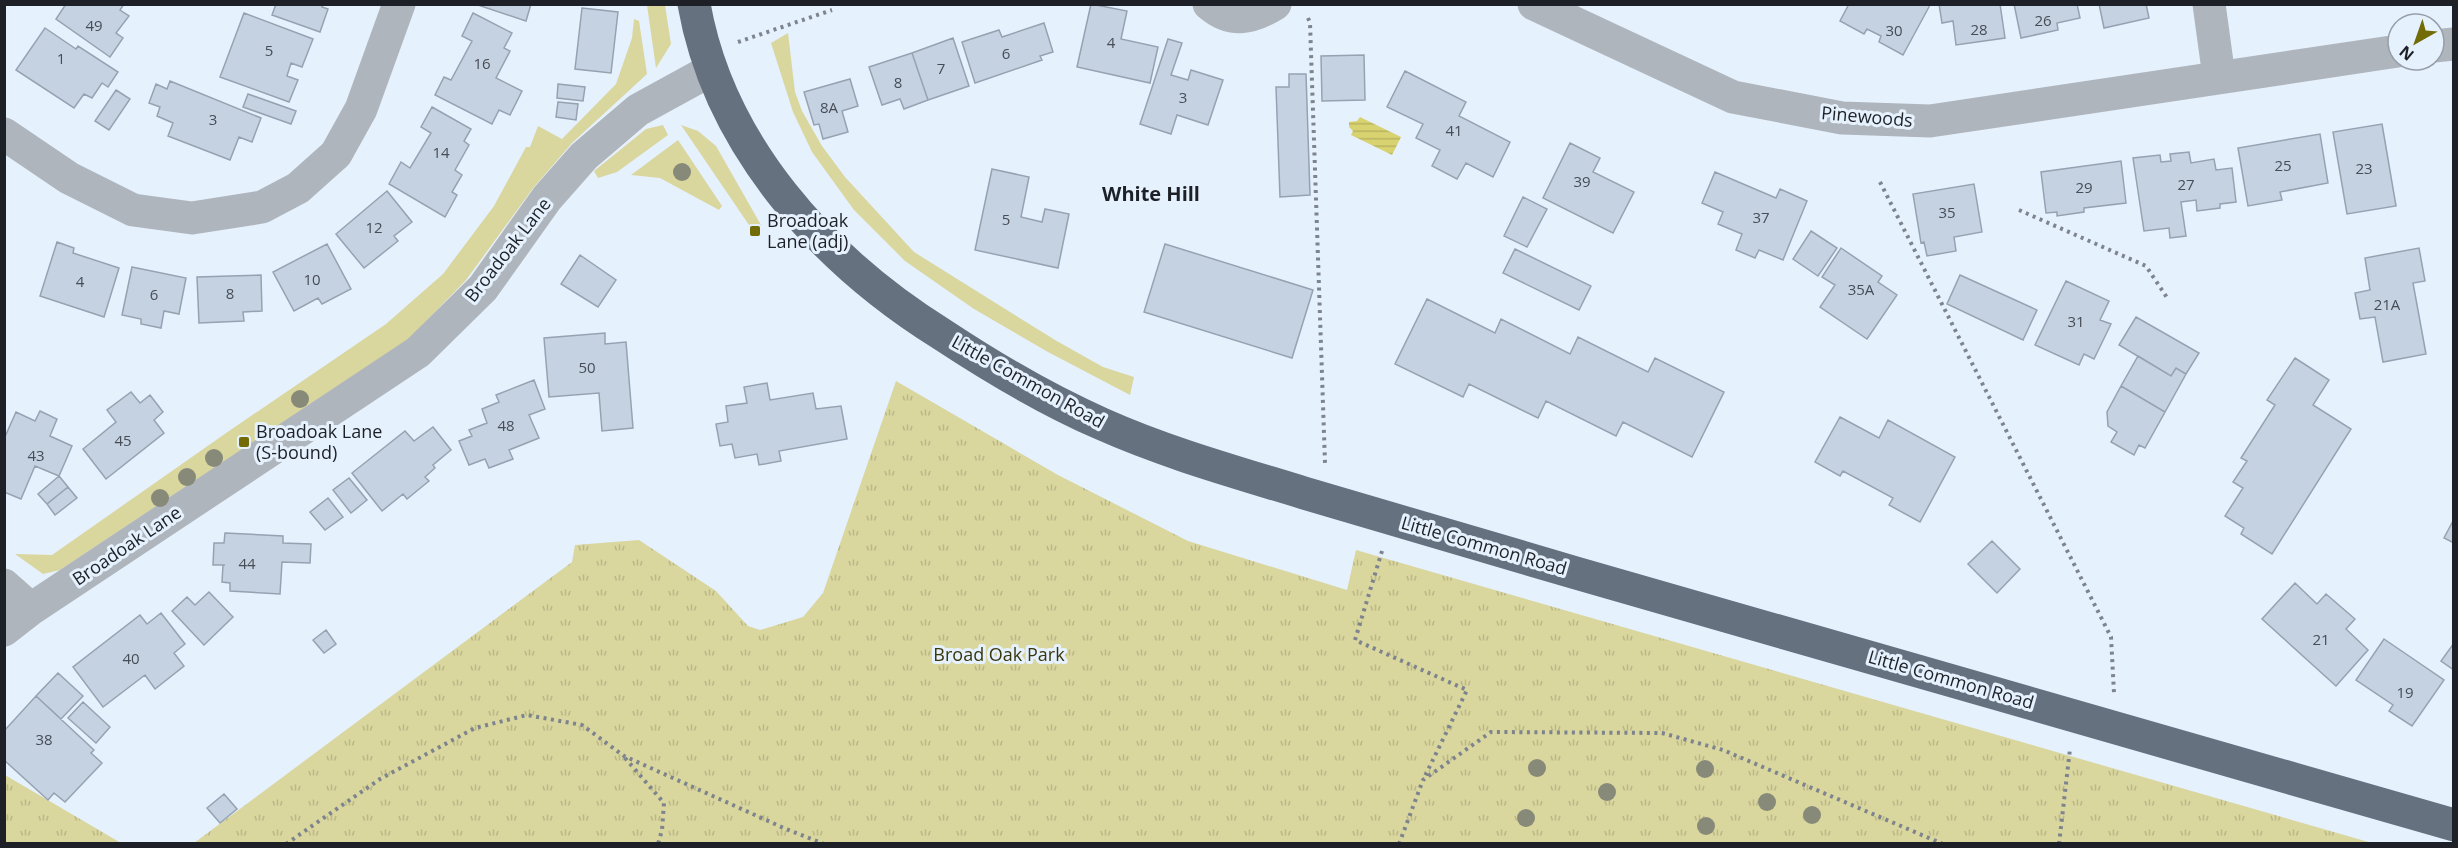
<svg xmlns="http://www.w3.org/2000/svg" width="2458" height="848" font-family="'Open Sans',sans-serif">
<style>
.green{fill:#d9d69e}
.park{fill:url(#park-tufts)}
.water{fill:url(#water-rules)}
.building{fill:#c5d2e2;stroke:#96a2b1;stroke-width:1.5}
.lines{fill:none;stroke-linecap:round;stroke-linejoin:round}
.path{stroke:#7d848d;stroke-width:4;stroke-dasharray:3 4.5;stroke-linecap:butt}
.minor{stroke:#afb5bc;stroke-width:33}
.highway{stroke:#667180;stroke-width:33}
.tree{fill:#878a79}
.poi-dot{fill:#726b06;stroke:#e6f1fe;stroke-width:2}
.labels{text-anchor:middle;stroke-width:6;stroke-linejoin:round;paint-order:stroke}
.number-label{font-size:15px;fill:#474d56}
.street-label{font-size:18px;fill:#1d2127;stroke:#e6f1fe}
.poi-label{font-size:18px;fill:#1d2127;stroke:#e6f1fe;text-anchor:start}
.park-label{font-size:18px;fill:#39360c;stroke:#e6f1fe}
.neighbourhood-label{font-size:20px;font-weight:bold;fill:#1d2127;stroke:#e6f1fe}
</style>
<defs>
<pattern id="park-tufts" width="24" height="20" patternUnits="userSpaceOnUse" patternTransform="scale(1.5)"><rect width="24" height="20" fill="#d9d69e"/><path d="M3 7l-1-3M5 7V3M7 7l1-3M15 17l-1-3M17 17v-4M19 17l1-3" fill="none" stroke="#bab788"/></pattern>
<pattern id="water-rules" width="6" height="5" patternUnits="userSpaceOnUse" patternTransform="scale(1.5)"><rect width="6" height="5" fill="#d8d270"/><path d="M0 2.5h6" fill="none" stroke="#b9b461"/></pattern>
</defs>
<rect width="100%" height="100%" fill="#e6f1fe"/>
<path class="green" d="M647,5h18l6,39 -15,24z
M634,19l5,2 8,53 -75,69 -38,44 -68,93 -57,59 -349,231 -17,4 -28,-20 37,1 177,-124 157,-107 57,-50 51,-68 32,-59h4l8,-21 24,13 54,-55 16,-46z
M788,33l7,59 7,19 20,35 23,31 69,75 141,88 48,27 31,10 -4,18 -82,-43 -74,-43 -69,-48 -51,-51 -42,-58 -19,-40 -22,-69z
M663,125l5,10 -51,37 -19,6 -4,-7 52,-42z
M681,125l17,6 18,15 45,79 -10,3z
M678,140l44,66 -3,4 -59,-32 -29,-3z"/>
<path class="park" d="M896,381l162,94 130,66 159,49 9,-40 1016,293h-2178l378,-281 3,-17 64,-5 77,51 32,35 12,4 43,-13 20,-24z
M5,775l116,68h-116z"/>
<path class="water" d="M1360,117l41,20 -9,18 -41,-20 2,-4 -4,-4v-5l8,-1z"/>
<path class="building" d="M66,4h58l-4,6 9,6 -13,17 7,5 -13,19 -54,-38z
M276,4h46v3l6,2 -8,23 -48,-17z
M475,4h56l-5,17z
M1091,4l36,7 -6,28 37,8 -8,36 -73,-16z
M1849,4h80l1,1 -27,50 -24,-13 2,-6 -14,-7 -3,5 -24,-13z
M1939,4h61l5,34 -49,7 -3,-24 -11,2z
M2014,4h63l3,14 -23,5 1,7 -37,8z
M2099,4h47l3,14 -45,10z
M582,8l36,4 -7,61 -36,-4z
M244,13l69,26 -11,28 -11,-4 -4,13 11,4 -9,22 -69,-25z
M473,13l39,20 -8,15 6,3 -14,27 26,13 -12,24 -11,-5 -7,14 -57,-29 9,-18 7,3 21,-39 -10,-5z
M1044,23l9,29 -13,4 2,4 -67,23 -13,-41 37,-12 3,7z
M45,28l31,21 2,-3 40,26 -10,15 -6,-4 -10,15 -8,-4 -10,14 -58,-38z
M953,38l16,48 -41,14 -16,-47z
M1168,39l14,4 -11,32 17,5 3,-10 32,10 -15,45 -31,-10 -6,19 -31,-10z
M912,53l16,47 -24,9 -4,-10 -18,6 -13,-38z
M1364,55l1,45 -43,1 -1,-45z
M1405,71l61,31 -7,14 51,26 -17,35 -27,-14 -9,16 -25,-13 8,-16 -24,-12 7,-14 -36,-17z
M1289,74h17l4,121 -30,2 -4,-110h13z
M850,79l8,27 -16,5 6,21 -25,7 -4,-15 -5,1 -10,-33z
M170,81l91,37 -9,24 -13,-5 -9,23 -62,-24 5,-13 -16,-7 3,-9 -11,-4 7,-19 11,5z
M558,84l27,3 -2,14 -26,-3z
M116,90l14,9 -21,31 -14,-9z
M248,94l48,17 -5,13 -48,-17z
M558,102l20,2 -2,16 -20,-3z
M432,107l39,22 -7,12 5,4 -14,25 7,5 -10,17 5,3 -12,22 -56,-33 12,-22 9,6 21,-35 -10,-6z
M2382,124l14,82 -49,8 -14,-82z
M2320,134l8,49 -48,9 2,8 -34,6 -10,-58z
M1570,143l30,15 -7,14 41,20 -21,41 -70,-35z
M2189,152l2,11 23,-4 2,11 16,-2 4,34 -16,2v4l-23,3 -1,-11 -15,2 5,34 -16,2 -1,-10 -25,3 -11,-73 27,-3 1,7 10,-1 -1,-7z
M2121,161l5,42 -42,5v4l-27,4v-4l-11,1 -5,-41z
M992,169l37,8 -8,40 21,5 3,-13 24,5 -11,54 -83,-18z
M1715,172l61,26 4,-9 27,12 -24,59 -24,-10 -4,8 -19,-8 6,-16 -24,-10 5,-12 -21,-9z
M1974,184l8,48 -28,5 2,14 -29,5 -3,-14 -3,1 -8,-49z
M387,191l25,31 -18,14 4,5 -34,27 -28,-34z
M1523,197l24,12 -20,38 -23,-11z
M1811,231l26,17 -19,28 -25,-17z
M57,242l17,6 -1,5 46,15 -15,49 -64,-21z
M327,244l24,45 -29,15 -4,-6 -24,13 -21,-39z
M1165,244l148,46 -21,68 -148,-46z
M1841,248l41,28 -4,6 19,13 -30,44 -47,-32 15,-22 -13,-8z
M2419,248l6,33 -12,2 13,71 -43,8 -8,-45 -15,2 -5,-26 15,-3 -5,-32z
M1515,249l76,37 -12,24 -76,-37z
M580,255l36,25 -18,27 -37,-23z
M132,267l54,11 -7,36 -15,-3 -3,17 -20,-4v-5l-19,-4z
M261,275l1,36 -19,1 1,9 -45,2 -2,-46z
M1960,275l77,35 -14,30 -76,-36z
M2066,281l43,20 -9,19 11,4 -17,35 -10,-5 -5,11 -44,-20z
M1427,299l68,34 6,-14 69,35 8,-17 70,35 7,-14 69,34 -32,65 -69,-35 -7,14 -70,-35 -8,17 -69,-34 -6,13 -68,-33z
M2136,317l63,36 -13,21 -10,-6 -5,8 -52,-31z
M605,333v11l21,-2 7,86 -31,3 -3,-38 -50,4 -5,-59z
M2138,356l33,20 5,-8 10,6 -21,38 -44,-26z
M2295,358l34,22 -16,25 38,24 -79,125 -31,-20 3,-6 -19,-12 18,-28 -10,-6 14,-21 -6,-3 34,-53 -8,-5z
M534,380l11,29 -16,6 10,23 -30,12 4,9 -24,9 -4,-9 -16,6 -10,-24 13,-5 -3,-6 18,-7 -5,-14 17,-7 -3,-7z
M767,383l3,17 43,-7 3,16 25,-3 6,33 -68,12 2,10 -22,4 -2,-11 -22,4 -3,-14 -12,2 -4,-22 12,-2 -2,-16 21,-3 -3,-16z
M2121,386l44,26 -20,36 -6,-3 -5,10 -23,-13 6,-10 -9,-6 -1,-14z
M131,392l9,11 10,-8 13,17 -9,8 10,13 -58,46 -23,-30 33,-27 -9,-12z
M40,411l17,8 -7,17 22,10 -13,30 -24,-10 -14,33 -17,-7v-53l12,-27 19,9z
M1840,417l39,21 9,-18 67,37 -35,65 -31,-17 4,-7 -50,-27 -3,5 -25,-14z
M433,427l18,23 -18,15 2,3 -10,9 4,4 -22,18 -4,-5 -21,17 -30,-38 53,-42 9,10z
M59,476l9,11 -21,17 -9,-10z
M349,478l18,22 -16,13 -18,-23z
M68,487l9,11 -22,17 -8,-11z
M328,498l15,19 -18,13 -15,-18z
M2454,519v24l-10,-5z
M225,533l58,3v7l28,1 -1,19 -28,-1 -2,32 -50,-3v-8l-8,-1 1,-17h2h-12l1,-22h10z
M1992,541l28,28 -23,24 -29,-29z
M2295,583l22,21 9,-10 29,25 -9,10 22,21 -32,36 -74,-67z
M209,592l24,25 -29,28 -32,-34 15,-14 8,8z
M161,613l24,31 -11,9 10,13 -29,23 -10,-14 -42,32 -30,-40 67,-52 7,9z
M326,630l10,14 -12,9 -11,-13z
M2384,639l60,41 -32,46 -23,-15 4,-6 -37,-25z
M2454,643v27l-13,-9z
M58,673l25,23 -22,23 -25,-23z
M36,696l58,54 -3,3 11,10 -37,39 -11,-9 -6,7 -44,-40v-29z
M83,702l27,25 -14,16 -28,-25z
M224,794l13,15 -17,14 -13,-15z"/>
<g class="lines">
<path class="path" d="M1308,18l2,5 15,440
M738,42l94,-32
M1880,182l231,455 3,56
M2019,210l127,56 22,33
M1382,551l-27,89 112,50 -42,86
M625,758l39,45 -2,27 -4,14
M286,844l94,-65 95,-51 52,-13 55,10 42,31 162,73 38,15
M1399,844l24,-64 68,-48 171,1 61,17 220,94
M2059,844l11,-95"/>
<path class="minor" d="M1209,4c22,19 42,15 66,0
M1534,4l199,93 109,21 88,3 468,-70
M2209,4l10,73
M2434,46l20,-2
M4,134l65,44 64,32 59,8 70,-11 36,-19 38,-34 25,-45 38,-105
M4,585l27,24
M4,630l27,-21 387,-257 65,-64 64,-90 37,-42 54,-46 73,-40"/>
<path class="highway" d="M694,4c25,142 130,257 249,331 50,33 104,65 159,89 65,29 134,48 202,69 90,27 181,53 272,80 292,85 585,167 878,252"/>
</g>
<g class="tree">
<circle cx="682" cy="172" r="9"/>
<circle cx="300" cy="399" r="9"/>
<circle cx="214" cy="458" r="9"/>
<circle cx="187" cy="477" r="9"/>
<circle cx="160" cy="498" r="9"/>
<circle cx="1537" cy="768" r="9"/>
<circle cx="1705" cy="769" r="9"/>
<circle cx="1607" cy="792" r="9"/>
<circle cx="1767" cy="802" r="9"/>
<circle cx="1812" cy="815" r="9"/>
<circle cx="1526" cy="818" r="9"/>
<circle cx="1706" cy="826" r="9"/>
</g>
<g class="poi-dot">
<rect x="749" y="225" width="12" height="12" rx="3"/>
<rect x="238" y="436" width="12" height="12" rx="3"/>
</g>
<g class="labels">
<g class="number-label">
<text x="2043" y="26">26</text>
<text x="94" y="31">49</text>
<text x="1979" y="35">28</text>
<text x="1894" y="36">30</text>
<text x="1111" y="48">4</text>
<text x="269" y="56">5</text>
<text x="1006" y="59">6</text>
<text x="61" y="64">1</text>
<text x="482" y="69">16</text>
<text x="941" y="74">7</text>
<text x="898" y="88">8</text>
<text x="1183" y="103">3</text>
<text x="829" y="113">8A</text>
<text x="213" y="125">3</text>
<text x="1454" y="136">41</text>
<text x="441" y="158">14</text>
<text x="2283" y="171">25</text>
<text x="2364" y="174">23</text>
<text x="1582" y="187">39</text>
<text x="2186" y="190">27</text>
<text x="2084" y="193">29</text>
<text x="1947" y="218">35</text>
<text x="1761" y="223">37</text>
<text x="1006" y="225">5</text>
<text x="374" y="233">12</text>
<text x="312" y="285">10</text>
<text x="80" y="287">4</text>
<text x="1861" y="295">35A</text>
<text x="230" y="299">8</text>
<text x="154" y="300">6</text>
<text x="2387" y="310">21A</text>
<text x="2076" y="327">31</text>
<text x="587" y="373">50</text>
<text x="506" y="431">48</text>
<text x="123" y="446">45</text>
<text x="36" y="461">43</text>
<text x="247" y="569">44</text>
<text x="2321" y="645">21</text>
<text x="131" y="664">40</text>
<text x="2405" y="698">19</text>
<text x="44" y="745">38</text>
</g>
<g class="street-label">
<text transform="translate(1867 117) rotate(5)" y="6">Pinewoods</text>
<text transform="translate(508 250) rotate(-52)" y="6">Broadoak Lane</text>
<text transform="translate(1028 382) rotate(29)" y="6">Little Common Road</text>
<text transform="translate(127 546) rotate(-34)" y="6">Broadoak Lane</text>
<text transform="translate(1484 546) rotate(16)" y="6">Little Common Road</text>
<text transform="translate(1951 680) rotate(16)" y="6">Little Common Road</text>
</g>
<g class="poi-label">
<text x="767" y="227">Broadoak<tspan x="767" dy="21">Lane (adj)</tspan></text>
<text x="256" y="438">Broadoak Lane<tspan x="256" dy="21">(S-bound)</tspan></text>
</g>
<g class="park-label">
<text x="999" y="661">Broad Oak Park</text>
</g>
<g class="neighbourhood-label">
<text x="1151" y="201">White Hill</text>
</g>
</g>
<rect width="2458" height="848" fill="none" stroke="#1d2127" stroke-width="12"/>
<g transform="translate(2416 42) rotate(220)"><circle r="28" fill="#e6f1fe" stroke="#969ea8" stroke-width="1.5"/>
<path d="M0-4.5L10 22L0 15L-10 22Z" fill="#726b06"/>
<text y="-9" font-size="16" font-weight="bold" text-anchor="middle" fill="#1d2127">N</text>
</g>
</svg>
